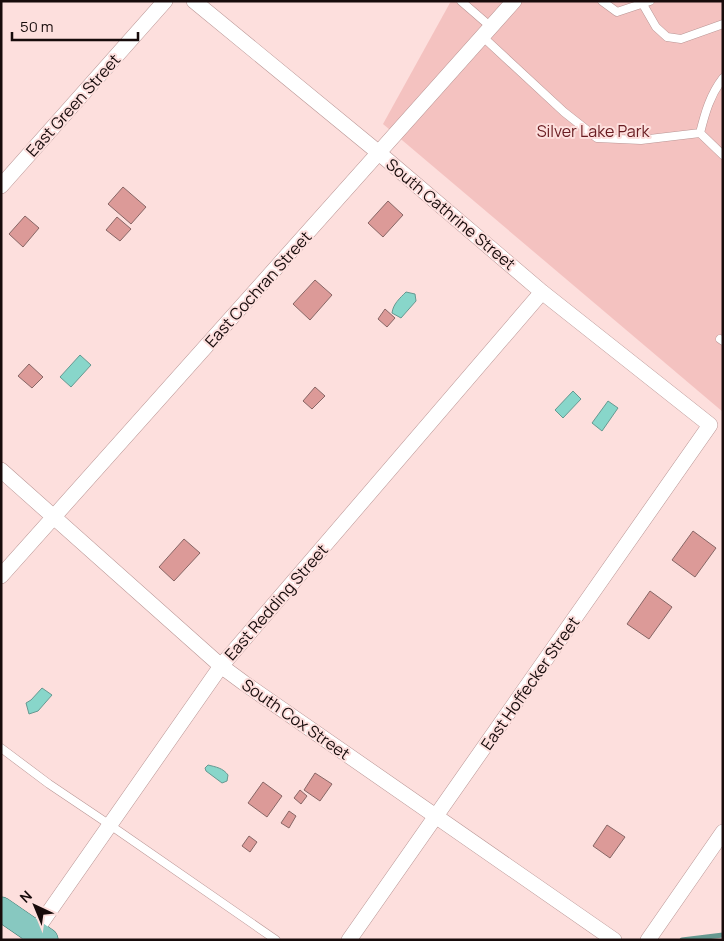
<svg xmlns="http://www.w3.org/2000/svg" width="724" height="941" font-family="Manrope,sans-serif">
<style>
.green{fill:#f4c2c0}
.water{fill:#88d6ca;stroke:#669991}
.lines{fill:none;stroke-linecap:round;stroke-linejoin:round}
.stream{stroke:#669991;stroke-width:5}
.building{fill:#dc9a98;stroke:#876665}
.lane-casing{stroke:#b99594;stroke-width:9}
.street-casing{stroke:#b99594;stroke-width:16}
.primary-casing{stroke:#2c6e65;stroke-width:25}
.lane{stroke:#fff;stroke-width:8}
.street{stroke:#fff;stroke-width:15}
.primary{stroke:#87c8c0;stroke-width:24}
.labels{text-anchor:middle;stroke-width:4;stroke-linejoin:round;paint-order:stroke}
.street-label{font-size:16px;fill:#170b0b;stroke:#fddfdd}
.park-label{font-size:16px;fill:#681b20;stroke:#fddfdd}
</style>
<rect width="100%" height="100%" fill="#fddfdd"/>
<path class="green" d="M451,1h272v411l-340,-288z"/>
<path class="water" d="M406,292l9,2 1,7 -15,17 -9,-5c1,-9 8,-15 14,-21z
M80,355l11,10 -20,22 -11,-10z
M573,391l8,8 -18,19 -8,-8z
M608,401l10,7 -16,23 -10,-8z
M42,688l10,7 -14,16 -9,3 -3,-11 5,-3z
M208,765c8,2 15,3 20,10l-1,6 -5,2 -16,-12 -1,-3z"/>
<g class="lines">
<path class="stream" d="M682,940l41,-5"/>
</g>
<path class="building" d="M123,187l23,20 -15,17 -23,-20z
M388,201l15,14 -20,22 -15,-14z
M25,216l14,12 -16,19 -14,-13z
M117,217l14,12 -11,12 -14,-11z
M315,280l17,15 -22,25 -17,-16z
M385,309l10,9 -8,9 -9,-8z
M29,364l14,13 -11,11 -14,-12z
M315,387l10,9 -13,13 -9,-8z
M693,531l23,17 -21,29 -23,-17z
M184,539l16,14 -26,28 -15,-14z
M650,591l22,16 -23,32 -22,-15z
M315,773l17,11 -12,17 -16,-11z
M263,782l19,14 -15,21 -19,-14z
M300,790l7,6 -6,8 -7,-6z
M289,811l7,5 -7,12 -8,-5z
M607,825l18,12 -15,21 -17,-12z
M249,836l8,6 -7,10 -8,-6z"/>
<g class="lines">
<g class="lane-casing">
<path id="lane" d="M461,1l30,26
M602,1l15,11 33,-11
M641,1l15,26 11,10 14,2 42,-15
M483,37l81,75 33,26 44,2 59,-7
M700,133c5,-20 10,-38 23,-55
M700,133l23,22
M720,339l3,2
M1,748l48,36 61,41 166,115"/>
</g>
<g class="street-casing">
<path id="street" d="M194,1l185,152 163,139 168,133 -361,515
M1,186l164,-185
M1,470l220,196 23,17 370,257
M1,576l513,-575
M30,939l191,-273 321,-374
M648,940l75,-108"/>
</g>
<g class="primary-casing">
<path id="primary" d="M1,909l45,31"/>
</g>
<use href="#lane" class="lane"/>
<use href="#street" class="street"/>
<use href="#primary" class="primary"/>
</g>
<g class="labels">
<g class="street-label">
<text transform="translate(73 105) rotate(-48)" y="6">East Green Street</text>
<text transform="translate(451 214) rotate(40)" y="6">South Cathrine Street</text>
<text transform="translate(258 289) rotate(-48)" y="6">East Cochran Street</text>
<text transform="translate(276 602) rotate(-49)" y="6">East Redding Street</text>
<text transform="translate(530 683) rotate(-55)" y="6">East Hoffecker Street</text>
<text transform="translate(296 719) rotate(35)" y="6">South Cox Street</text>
</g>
<g class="park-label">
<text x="593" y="137">Silver Lake Park</text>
</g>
</g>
<rect width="724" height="941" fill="none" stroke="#170b0b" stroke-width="5"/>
<g transform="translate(35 906) rotate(316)" stroke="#fddfdd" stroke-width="4" paint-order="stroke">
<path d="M0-4L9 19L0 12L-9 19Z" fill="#170b0b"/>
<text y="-8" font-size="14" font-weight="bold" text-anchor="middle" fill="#170b0b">N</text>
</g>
<path d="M12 32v8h126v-8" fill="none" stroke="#170b0b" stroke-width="2.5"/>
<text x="20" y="32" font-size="15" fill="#170b0b" stroke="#fddfdd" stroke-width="4" paint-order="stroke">50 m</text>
</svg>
